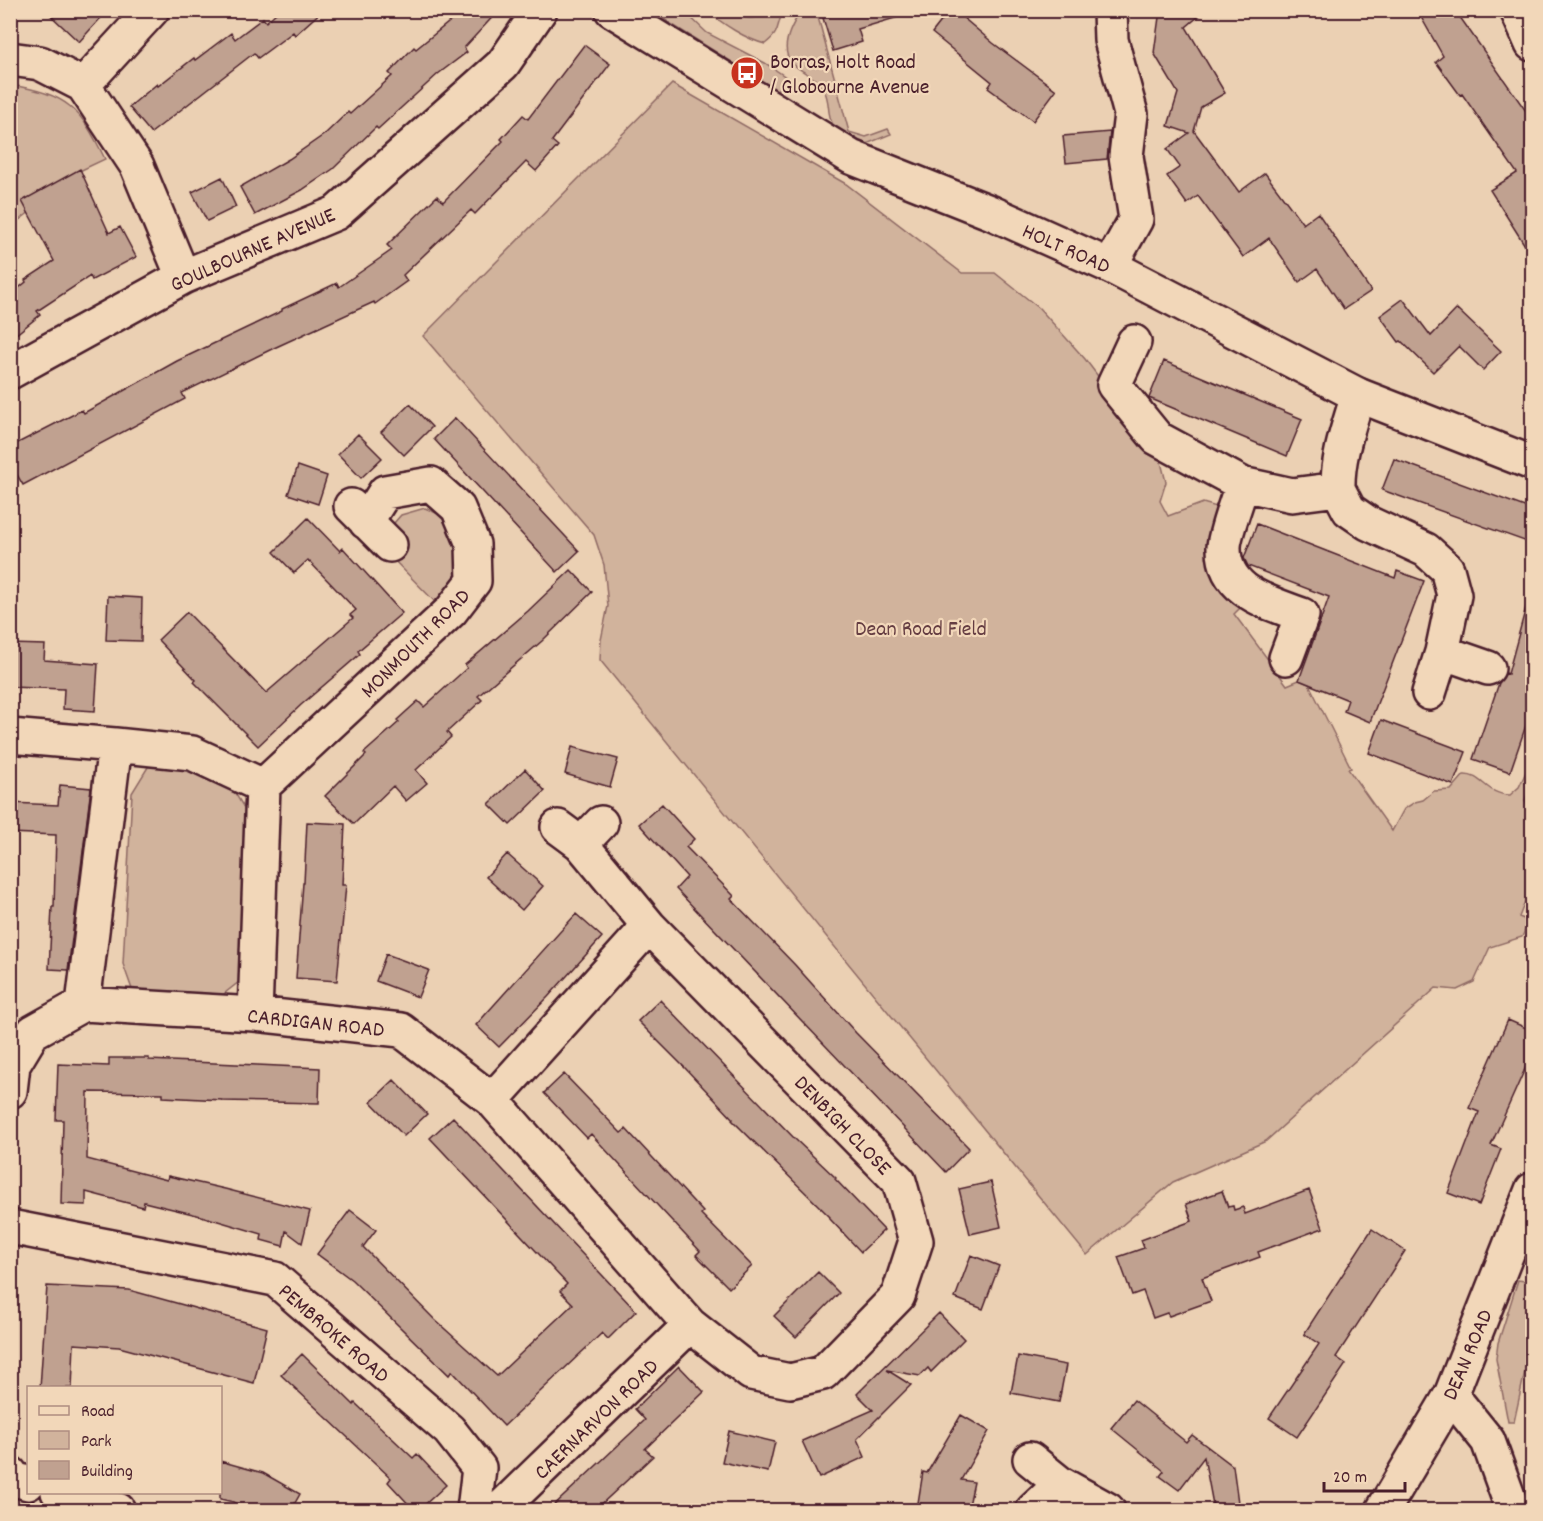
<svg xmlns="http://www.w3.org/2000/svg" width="1543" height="1521" font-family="Dekko,sans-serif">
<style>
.green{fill:#d1b39c;stroke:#8e6964;stroke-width:1.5}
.building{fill:#c0a190;stroke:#4a1f2b;stroke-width:1.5}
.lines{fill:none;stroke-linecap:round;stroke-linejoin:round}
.minor-casing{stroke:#4a1f2b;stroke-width:38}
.major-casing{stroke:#4a1f2b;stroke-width:38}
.minor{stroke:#f2d7b9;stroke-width:33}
.major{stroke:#f2d7b9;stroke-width:33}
.labels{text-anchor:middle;stroke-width:4.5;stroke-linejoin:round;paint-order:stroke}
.poi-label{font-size:22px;fill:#4a1f2b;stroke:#f2d7b9;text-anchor:start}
.street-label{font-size:22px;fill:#4a1f2b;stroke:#f2d7b9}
.park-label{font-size:22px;fill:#653d42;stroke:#f2d7b9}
</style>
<rect width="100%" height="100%" fill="#ebd0b3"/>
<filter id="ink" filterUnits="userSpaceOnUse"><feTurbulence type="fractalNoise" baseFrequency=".0167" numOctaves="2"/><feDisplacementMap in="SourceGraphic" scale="12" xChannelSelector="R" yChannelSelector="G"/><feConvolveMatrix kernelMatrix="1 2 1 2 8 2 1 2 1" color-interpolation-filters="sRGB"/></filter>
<g filter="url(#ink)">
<path class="green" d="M654,11h30l23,22 58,30 24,16 -12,11 -106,-66z
M708,11h21l7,5 14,2 25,-3 1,-4h7c-7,15 -2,21 -18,33 -19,-5 -43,-20 -57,-33z
M801,11h37l-20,6 31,115 17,5 22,-8 3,5 -27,11c-17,-8 -32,-11 -35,-33 -1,-8 -1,-15 -5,-22 -8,-14 -22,-17 -32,-27 -14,-15 1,-40 9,-52z
M672,84l174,100 116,89h33l44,35 46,51 75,99 6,24 -6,19 8,15 35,-13 24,7 16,89 -2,8 -7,7 53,71 12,-5 10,4 42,84 -3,1 44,62 12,-22 11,-7 8,-2 11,-9 17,-1 13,-15c18,-1 22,20 46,20l9,-8 13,-28v23l-7,18 5,11 2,1v78l-2,-1 -11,28 10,4 -7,16 -32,10 -16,35 -17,8 -21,-2 -170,153 -93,41 -86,73 -487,-595 1,-20 7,-34 -4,-41 -10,-30 -171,-199z
M10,85c58,9 70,23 95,74l-36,17 -43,39 -15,11v-34l5,-2 -5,-33z
M425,508l18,8 15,21 7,24 -22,49 -52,-53 7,-22 -4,-12 7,-8z
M190,765l39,18 23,38 -12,160 -24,19 -83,-8 -10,-28 9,-171 16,-26z
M1518,1280l13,2 -2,71 -15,69h-6l-12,-63 2,-16z"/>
<path class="building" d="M45,10h63l-29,32z
M274,10h49l-28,25 -2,-3 -35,26 -4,-5 -103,80 -22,-26 28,-23 1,2 36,-28 1,2 36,-27 4,6 28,-21 3,4 10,-9z
M464,10h35l-35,38 3,4 -29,22 -60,55 -2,-2 -43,42 -31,21 -47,25 -15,-28 49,-28 36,-25 23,-22 2,2 42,-38 -3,-3 25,-26 2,2z
M847,10h55v6l-44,13 4,13 -29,9 -10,-33z
M950,10h4l39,33 63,47 -23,31 -45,-33 4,-6 -60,-49z
M1160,10h46l-20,17 39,66 -24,14 -7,24 45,61 26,-19 38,51 15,-11 53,78 -27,18 -27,-40 -18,13 -30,-44 -26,19 -45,-61 -11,8 -20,-28 13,-9 -13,-18 22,-16 -21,-7 10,-33 -24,-40z
M1417,10h38l78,111v137l-43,-68 27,-17 -55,-79 -2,1 -24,-33 7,-6z
M584,45l26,19 -58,77 6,5 -22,25 -10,-9 -51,52 -4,-4 -68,65 4,6 -32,23 -1,-2 -100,46 -92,45 3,6 -162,86 -13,-22v-16l72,-37 2,3 93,-52 105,-50v-2l55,-26 2,4 53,-37 -5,-5 50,-49 6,6 60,-61 -2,-2 22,-24 5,4z
M1110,132l-3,27 -41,4 -3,-27z
M80,169l29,64 11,-6 16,30 -44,23 -2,-4 -53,35 3,4 -30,24v-44l16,-13 -1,-2 29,-19 -32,-60z
M222,177l14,30 -29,14 -15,-29z
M1403,299l28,37 26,-27 44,42 -18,19 -24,-24 -26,26 -32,-31 -2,1 -19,-26z
M1164,361l138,58 -15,37 -138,-58z
M410,404l22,23 -28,28 -23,-23z
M455,418l124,133 -22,21 -123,-133z
M358,434l24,24 -21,20 -23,-24z
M1394,459l139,51v34l-151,-54z
M298,466l29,10 -9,28 -30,-10z
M308,518l32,33 3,-3 59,65 -44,38 2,3 -59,51 -43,41 -64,-64 2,-2 -38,-40 29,-28 79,81 87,-75 -3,-3 6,-5 -48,-50 -14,13 -20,-21z
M1257,524l138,54 2,-7 27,10 -54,141 -26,-11 4,-11 -49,-20 30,-83 -81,-31 -4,-8z
M571,570l21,22 -50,49 -64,55 4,4 -35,32 4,5 -35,33 11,13 -21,18 -13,-15 -39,38 -29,-28 41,-41 -2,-2 35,-31 -2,-2 21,-19 6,6 43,-39 -2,-3 63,-54z
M108,596l34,2 -1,43 -35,-1z
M1526,607l7,1v97l-23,67 -37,-13 26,-76 7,-10 2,1z
M10,644l35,1 -1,15 54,4 -3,47 -32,-2 1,-20 -54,-2z
M1381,720l85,32 -13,33 -84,-32z
M572,747l46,12 -8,28 -45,-13z
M525,769l20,22 -35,34 -21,-21z
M60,785l31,3 -23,182 -19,-1 3,-62h2l2,-72 -46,-2v-30l48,2z
M662,804l32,35 -8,8 48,49 -3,3 64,66 61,68 113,115 -23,24 -270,-283 11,-12 -48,-53z
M307,822l38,2 -3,61h4l-9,96 -41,-3 7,-95h1z
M507,854l36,32 -21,24 -36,-33z
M576,914l26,23 -54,60 -49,50 -23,-22z
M386,954l43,16 -11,27 -42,-16z
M660,1000l135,139 41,39 -1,1 49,51 -23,22 -32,-34 1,-1 -98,-97 1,-1 -48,-51 -47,-47z
M1508,1020l25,11v20l-42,94 10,4 -22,56 -31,-12 31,-81 -10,-4z
M109,1058h40v2l171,8 -1,35 -97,-2v-1l-59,-3v-4l-75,-1 -1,67 80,21 1,-4 57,13 85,22 -8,32 -16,-12 -3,15 -22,-6 1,-6 -61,-18 -57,-14 -1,5 -57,-15v13l-25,-1 2,-84h-7l2,-56 51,2z
M564,1074l57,59 5,-4 77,83 -2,2 51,52 -23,22 -33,-33 4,-4 -109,-117 -4,4 -43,-45z
M394,1080l33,34 -23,22 -33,-34z
M453,1117l183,194 -28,28 -6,-6 -98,93 -52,-55 -3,4 -97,-95 -35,-26 33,-44 26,20 -13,17 72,73 62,56 76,-72 -13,-13 7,-7 -137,-146z
M991,1182l10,45 -31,7 -11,-45z
M1309,1190l14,38 -65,24 2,5 -58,21 9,23 -42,15 -2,-3 -14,5 -10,-27 -11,4 -14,-38 26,-9 -3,-8 51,-19 -6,-17 36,-13 6,16 5,-1 1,4 9,-3 2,7z
M1372,1229l33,22 -69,106 10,7 -49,73 -28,-19 50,-74 -15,-10z
M971,1255l28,11 -16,43 -28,-11z
M818,1272l21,21 -43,44 -22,-21z
M47,1286l82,4 138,38 -13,55 -135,-36 -45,-3 -2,44h-32z
M939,1313l25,26 -33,33 -3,-4 -8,8 -33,-6 24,15 -54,54 8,18 -46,21 -17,-37 71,-31 -16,-16z
M302,1354l52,51 1,-2 58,55 4,-4 29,31 -27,25h-5l-26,-28 3,-4 -110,-103z
M1018,1356l48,9 -7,37 -48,-9z
M679,1366l25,26 -59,57 8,7 -58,54h-46l96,-90 -10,-11z
M1134,1400l52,42 6,-7 41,31 6,44h-25l-10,-53 -25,33 -19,-14 4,-5 -53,-43z
M961,1415l28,16 -28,49 13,2 -6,28h-32l1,-3 -19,-4 5,-31 4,1z
M729,1431l46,11 -7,30 -46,-10z
M220,1461l43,12 37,21 -9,16h-44l-14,-8 -13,-3z"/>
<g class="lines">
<g class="minor-casing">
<path id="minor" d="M1517,10l15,34
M10,59l30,4 43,22 54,81 46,111
M83,85l69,-75
M1110,266l26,-47 -10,-63 5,-42 -20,-74 -1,-30
M1134,342l-20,43 43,53 85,46 50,11 46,-6 11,21 19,13 58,27 21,19 7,26 -12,57 -13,41
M10,372l173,-95 153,-64 167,-149 37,-54
M1242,484c-4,15 -18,51 -18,63 -1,45 44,55 78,68l-16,43
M1338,489c-1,-32 11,-63 20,-94
M351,506l39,39
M1442,652l46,16
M10,736l105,9 -32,259
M115,745l77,8 71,33 188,-175 23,-30 -1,-37 -15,-36 -27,-24 -46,8 -19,30
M581,844l20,-21
M255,1014l8,-228
M10,1091l3,-26 20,-33 50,-28 172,10 146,16 91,70 198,225 61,48 39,8 33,-8 75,-77 18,-55 -17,-60 -250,-255 -68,-82 -23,-17
M492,1100l157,-174
M10,1227l265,52 174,151 30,38 -5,42
M1030,1459l31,25 47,26
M10,1473l4,6 14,4
M58,1492l60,18
M499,1510l191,-185
M1033,1510l28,-26
M1383,1510l68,-115"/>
</g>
<g class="major-casing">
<path id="major" d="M612,10l239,147 141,56 118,53 248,129 174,68
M1513,1510l-25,-69 -37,-46 81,-205"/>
</g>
<use href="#minor" class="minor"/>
<use href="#major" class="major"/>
</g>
</g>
<defs>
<g id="bus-disc" transform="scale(1.725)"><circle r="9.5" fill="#c8321e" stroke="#f2d7b9"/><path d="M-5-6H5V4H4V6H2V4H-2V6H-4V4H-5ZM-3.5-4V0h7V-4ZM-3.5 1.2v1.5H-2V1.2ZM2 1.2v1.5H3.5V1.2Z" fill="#fff"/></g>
</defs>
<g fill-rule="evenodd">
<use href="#bus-disc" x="747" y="73"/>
</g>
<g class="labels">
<g class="poi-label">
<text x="770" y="68">Borras, Holt Road<tspan x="770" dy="25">/ Globourne Avenue</tspan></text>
</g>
<g class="street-label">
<text transform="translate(1067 247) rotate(24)" y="8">HOLT ROAD</text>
<text transform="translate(252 248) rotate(-24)" y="8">GOULBOURNE AVENUE</text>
<text transform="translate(414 642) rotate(-45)" y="8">MONMOUTH ROAD</text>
<text transform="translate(316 1021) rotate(6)" y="8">CARDIGAN ROAD</text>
<text transform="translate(844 1124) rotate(46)" y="8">DENBIGH CLOSE</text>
<text transform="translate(335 1332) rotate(41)" y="8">PEMBROKE ROAD</text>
<text transform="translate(1466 1354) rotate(-67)" y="8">DEAN ROAD</text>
<text transform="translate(595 1418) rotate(-44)" y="8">CAERNARVON ROAD</text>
</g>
<g class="park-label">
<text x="921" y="635">Dean Road Field</text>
</g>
</g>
<rect width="1543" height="1521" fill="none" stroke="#f2d7b9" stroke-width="36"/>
<rect x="18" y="18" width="1507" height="1485" fill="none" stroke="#4a1f2b" stroke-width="2" filter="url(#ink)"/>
<rect x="27" y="1386" width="195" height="108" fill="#f2d7b9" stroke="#af8d80" stroke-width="1.5"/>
<rect x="39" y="1406" width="30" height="9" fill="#f2d7b9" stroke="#af8d80" stroke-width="1.5"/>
<text x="81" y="1416" font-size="18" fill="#4a1f2b">Road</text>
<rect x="39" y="1431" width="30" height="18" fill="#d1b39c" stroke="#af8d80" stroke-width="1.5"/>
<text x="81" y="1446" font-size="18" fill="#4a1f2b">Park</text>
<rect x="39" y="1461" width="30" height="18" fill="#c0a190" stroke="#af8d80" stroke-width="1.5"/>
<text x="81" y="1476" font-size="18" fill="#4a1f2b">Building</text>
<path d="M1324 1482v9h81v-9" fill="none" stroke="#4a1f2b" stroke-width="3"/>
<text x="1333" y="1482" font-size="18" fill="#4a1f2b" stroke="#f2d7b9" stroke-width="4.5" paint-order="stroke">20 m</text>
</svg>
